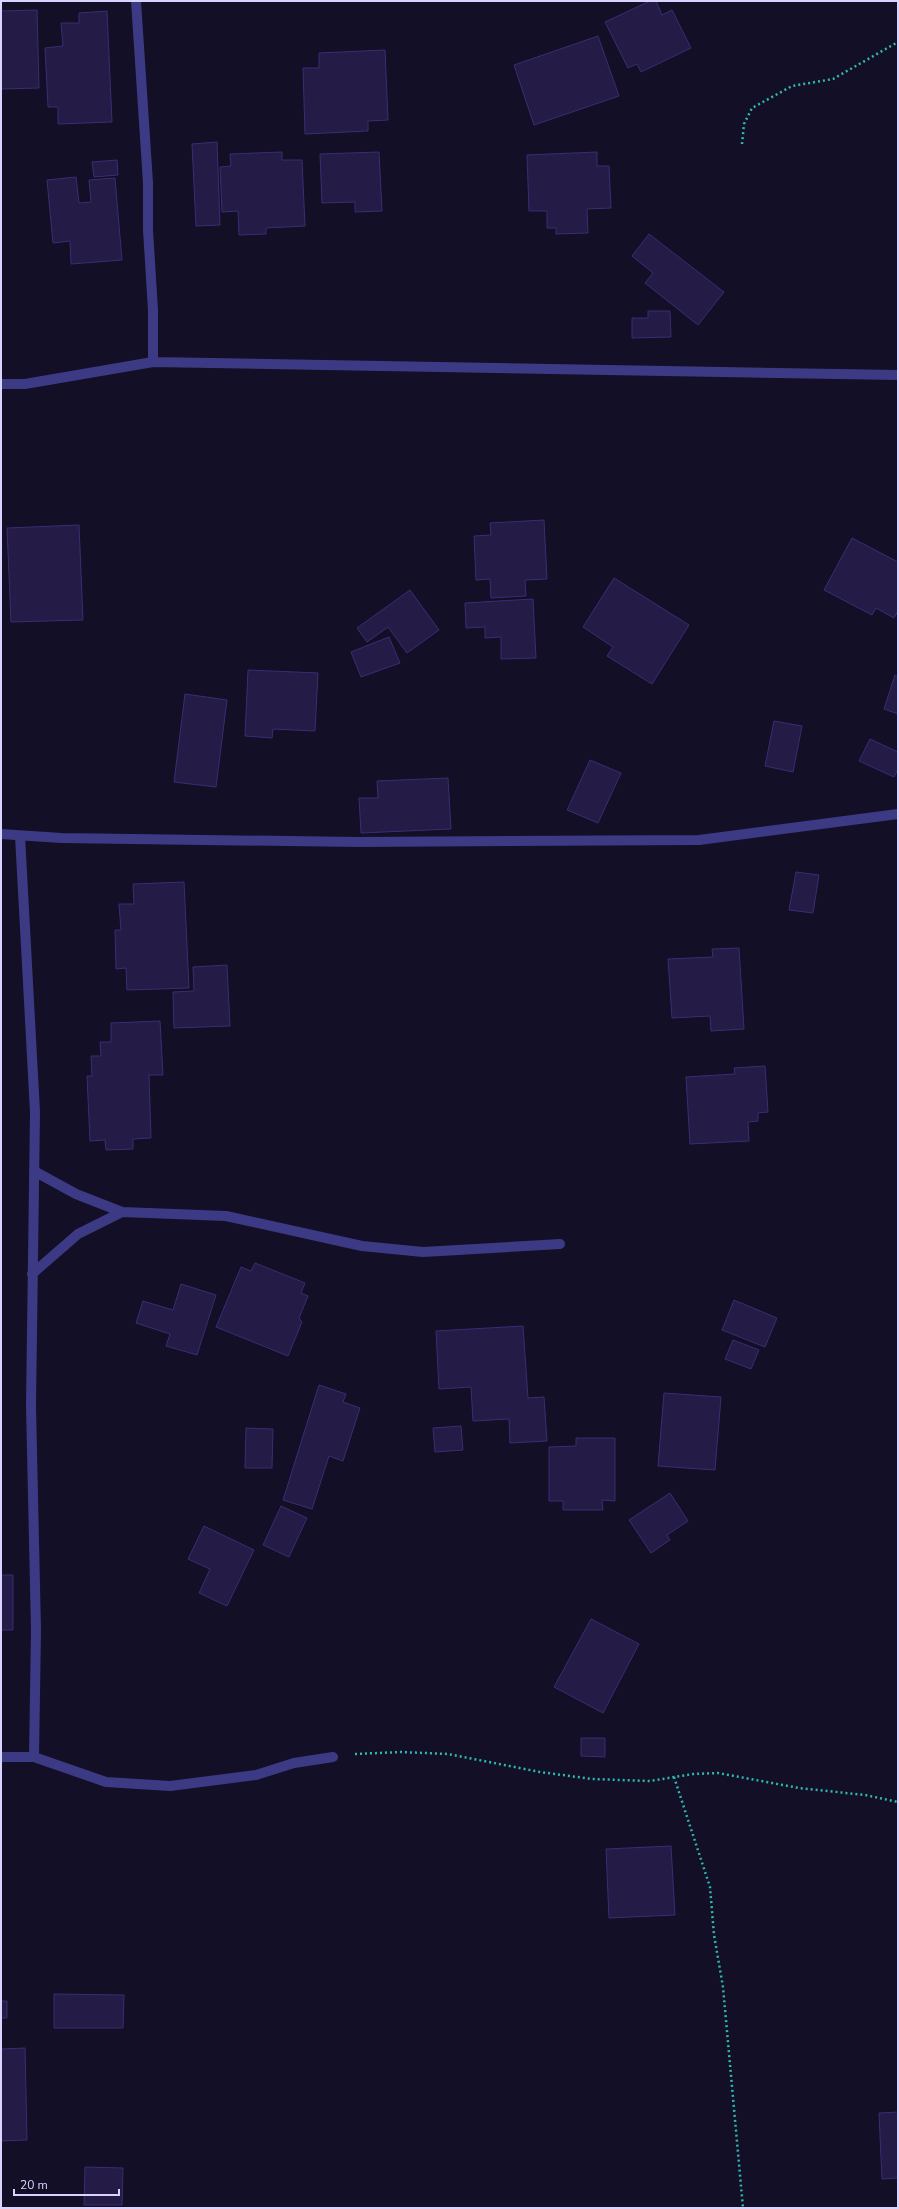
<svg xmlns="http://www.w3.org/2000/svg" width="899" height="2209" font-family="'Nunito Sans',sans-serif">
<style>
.building{fill:#241b47;stroke:#3b2d73}
.lines{fill:none;stroke-linecap:round;stroke-linejoin:round}
.path{stroke:#2fb8b0;stroke-width:2.5;stroke-dasharray:2 3;stroke-linecap:butt}
.street{stroke:#3d3a85;stroke-width:10}
</style>
<rect width="100%" height="100%" fill="#130f26"/>
<path class="building" d="M650,1h6l6,14 10,-5 19,38 -50,24 -4,-8 -9,4 -23,-46z
M37,10l2,78 -38,1v-78z
M107,11l5,111 -54,2v-17h-10l-3,-59 18,-2 -2,-23h18v-10z
M598,36l21,60 -85,29 -20,-60z
M385,50l3,70 -20,1v10l-63,3 -2,-66h16v-15z
M217,142l3,83 -24,1 -4,-82z
M282,152v8h20l3,66 -39,2v6l-27,1 -1,-24 -16,1 -2,-45 11,-1 -1,-12z
M379,152l3,59 -27,1v-10l-33,1 -2,-49z
M597,152v14h12l2,42 -24,1 1,24 -32,1v-6h-9v-17h-18l-2,-56z
M117,160l1,15 -24,2 -2,-15z
M76,177l3,26 12,-1 -2,-22 26,-2 7,82 -51,4 -1,-23 -17,2 -6,-63z
M649,234l75,58 -26,33 -53,-42 8,-10 -21,-17z
M648,311h22l1,26 -39,1v-20h16z
M544,520l3,59 -22,1 1,16 -35,2 -1,-19 -14,1 -2,-44 17,-1 -1,-12z
M79,525l4,95 -72,2 -4,-94z
M852,538l46,24v49l-4,7 -18,-10 -4,7 -48,-25z
M614,578l75,47 -37,59 -45,-28 6,-9 -30,-20z
M410,590l29,40 -32,23 -19,-26 -21,15 -10,-14z
M533,599l3,59 -35,1v-22l-16,1v-11l-19,1 -1,-25z
M389,637l11,26 -39,14 -10,-25z
M248,670l70,3 -3,58 -42,-2 -1,9 -27,-2z
M895,675l3,2v37l-14,-5z
M185,694l42,6 -11,87 -42,-5z
M774,721l28,5 -9,46 -28,-6z
M870,739l28,13v17l-4,8 -35,-16z
M590,760l31,13 -23,50 -31,-13z
M448,778l3,51 -90,4 -2,-35h19l-1,-17z
M796,872l23,3 -6,38 -24,-3z
M184,882l5,106 -62,2 -1,-22 -10,1 -1,-39h6l-2,-26h15l-1,-20z
M739,948l5,81 -33,2 -1,-15 -38,2 -4,-59 45,-2 -1,-8z
M227,965l3,61 -56,2 -1,-36 21,-1 -1,-24z
M160,1021l3,54h-14l2,63 -18,1v10l-27,1 -1,-10 -15,1 -3,-65h5l-1,-20h10l-1,-14h11v-19z
M765,1066l3,46 -10,1v8l-10,1 1,19 -59,3 -4,-67 49,-3 -1,-6z
M255,1263l50,20 -4,10 7,3 -9,22 3,4 -14,34 -72,-29 25,-60 10,4z
M181,1284l35,11 -19,60 -31,-9 4,-12 -34,-11 7,-22 30,9z
M734,1300l43,18 -12,29 -43,-17z
M523,1326l5,72 16,-1 3,44 -37,2 -1,-24 -36,2 -2,-34 -32,2 -3,-58z
M733,1340l26,10 -8,19 -26,-10z
M319,1385l27,9 -3,8 17,6 -17,53 -14,-5 -17,53 -29,-9z
M664,1393l57,4 -6,73 -57,-4z
M461,1426l2,24 -28,2 -2,-24z
M246,1428l27,1 -1,39h-27z
M576,1438h39v63l-13,-1 1,10h-40v-9h-14v-54l27,-1z
M670,1493l18,28 -21,14 3,5 -19,13 -22,-33z
M281,1506l26,12 -18,39 -26,-12z
M204,1526l50,24 -27,56 -28,-13 11,-24 -22,-10z
M1,1575h12v55h-12z
M591,1619l48,25 -36,69 -49,-26z
M581,1738h24v19l-24,-1z
M671,1846l4,69 -66,3 -3,-69z
M54,1994l70,1 -1,33h-69z
M1,2001h6v17h-6z
M25,2048l2,92 -26,1v-92z
M898,2112v66l-16,1 -3,-66z
M85,2167l38,1 -1,37h-38z"/>
<g class="lines">
<path class="path" d="M742,144l2,-20 8,-16 40,-22 41,-7 65,-37
M355,1754l46,-2 47,2 92,18 52,7 58,2 43,-7 25,-1 81,15 66,7 33,7
M674,1777l36,110 4,48 9,52 20,221"/>
<path class="street" d="M136,1l12,182v47l5,80v52
M1,384h24l128,-22 745,13
M1,834l60,4 297,4 341,-2 199,-26
M20,836l15,276 -4,294 5,224 -2,127
M34,1171l42,23 46,18
M32,1274l46,-40 44,-22 104,4 136,30 61,6 137,-8
M1,1757h33l72,25 64,4 86,-11 38,-12 39,-6"/>
</g>
<rect width="899" height="2209" fill="none" stroke="#d9d4ff" stroke-width="4"/>
<path d="M14 2189v6h105v-6" fill="none" stroke="#d9d4ff" stroke-width="2"/>
<text x="20" y="2189" font-size="12" fill="#d9d4ff" stroke="#130f26" stroke-width="3" paint-order="stroke">20 m</text>
</svg>
